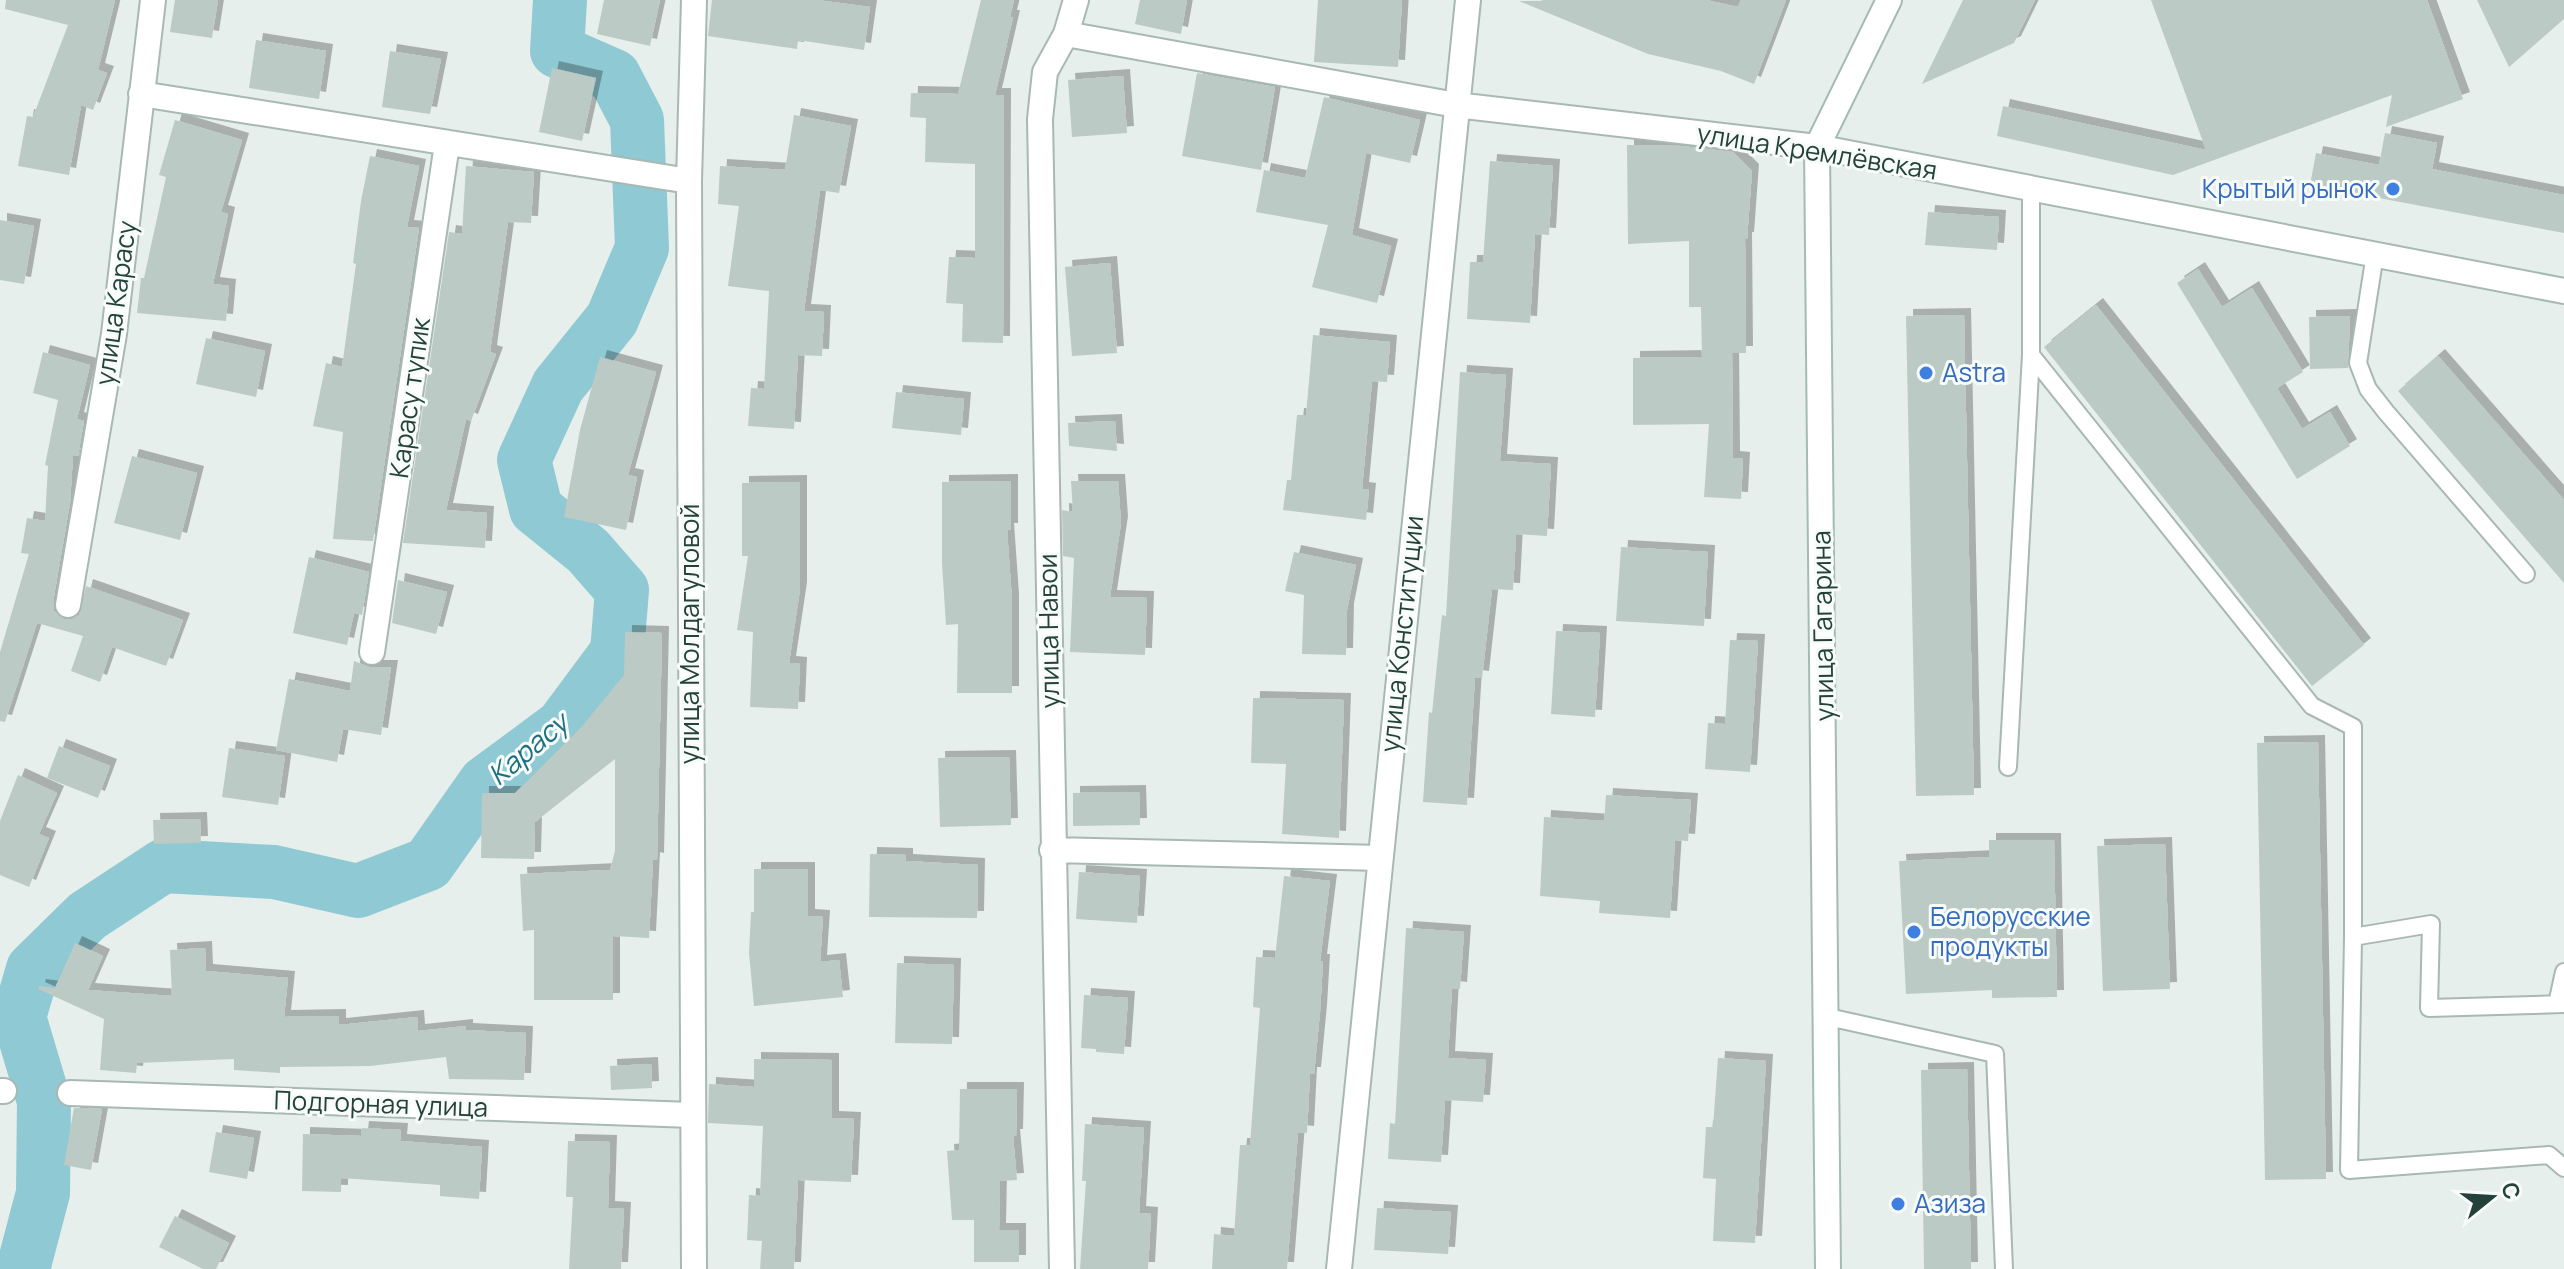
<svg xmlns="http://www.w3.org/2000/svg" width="2564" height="1269" font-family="Manrope,sans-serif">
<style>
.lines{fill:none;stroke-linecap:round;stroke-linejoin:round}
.river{stroke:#8ec9d4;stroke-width:54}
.building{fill:#bbcac4;filter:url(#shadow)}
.lane-casing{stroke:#a8b8b2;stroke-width:20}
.street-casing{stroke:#a8b8b2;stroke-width:28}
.secondary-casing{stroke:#a4bbb3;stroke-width:28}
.lane{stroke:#fff;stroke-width:16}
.street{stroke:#fff;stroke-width:24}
.secondary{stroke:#fff;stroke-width:24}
.shop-dot{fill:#3f7fe0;stroke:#f7fbf9;stroke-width:3}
.labels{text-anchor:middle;stroke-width:6;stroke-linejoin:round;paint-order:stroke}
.street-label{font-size:26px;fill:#24423a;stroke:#f7fbf9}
.shop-label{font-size:26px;fill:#366cbe;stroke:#f7fbf9;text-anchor:start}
.water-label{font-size:28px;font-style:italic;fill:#1c6f80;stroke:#f7fbf9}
</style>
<defs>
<filter id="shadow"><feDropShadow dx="7" dy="-7" stdDeviation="0" flood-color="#0004"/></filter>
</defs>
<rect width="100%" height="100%" fill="#e6efeb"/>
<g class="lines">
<path class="river" d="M23,1269l20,-76 1,-92 -25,-84 14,-48 54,-53 76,-50 111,6 84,19 70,-27 57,-81 77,-57 55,-74 5,-62 -34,-39 -52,-42 -12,-49 34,-74 54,-67 30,-71 -5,-128 -23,-44 -57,-25 3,-51"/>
</g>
<path class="building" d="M6,0h109l-17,70 9,3 -14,37 -12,-5 -12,70 -51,-9 9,-50 6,1 35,-92 -63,-16z
M175,0h43l-6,38 -42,-6z
M604,0h56l-10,46 -53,-12z
M712,0h105l53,7 -6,43 -66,-10 -1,9 -89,-13z
M981,0h33l-4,17h3l-18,78h9l-1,248 -41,-1 1,-38 -17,-1 3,-46 26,1v-94l-50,-2 1,-44 -16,-1 1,-24 47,1z
M1140,0h47l-6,34 -46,-10z
M1318,0h84l-4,67 -84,-5z
M1706,0l32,7 3,-7h45l-32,84 -33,-13 -73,-17 -129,-53z
M1963,0h72l-21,43 -92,41z
M2151,0h276l36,99 -77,28 6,-32 -219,80 -176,-39 6,-30 203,44z
M2477,0h87v19l-55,48z
M256,40l70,11 -7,48 -70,-11z
M390,51l51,8 -11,55 -48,-7z
M552,68l44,10 -14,63 -43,-9z
M1197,73l78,14 -14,83 -79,-14z
M1123,76l4,57 -55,4 -4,-57z
M1324,97l96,23 -10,43 -44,-10 -14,82 39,11 -14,57 -65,-16 16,-62 -72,-13 8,-42 41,8z
M794,115l57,11 -12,67 -19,-3 -16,121 20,1 -2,44 -24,-1 -4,74 -46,-3 3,-38 13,1 5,-98 -41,-5 11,-80 -21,-2 2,-38 65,4z
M175,120l67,20 -21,72 7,2 -15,70 16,2 -3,35 -89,-8 4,-35h3l22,-101 -7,-2z
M2385,133l52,10 -5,26 132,26v38l-254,-48 6,-32 63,12z
M1627,145l54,1 52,6 19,19 -5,68h-2l1,114h-14l1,105 10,1 -2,40 -37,-2 5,-73 -76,1v-67l69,-1 -1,-50h-12v-66l-61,3z
M370,156l49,10 -12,61 12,1 -46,313 -40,-2 10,-107 -30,-6 13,-63 16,4 14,-103 -3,-1 8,-62z
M1490,161l63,5 -4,69 -14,-1 -5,89 -63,-4 3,-57h13z
M466,166l68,6 -3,51 -23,-1 -18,130 6,2 -25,67 -5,-2 -20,91 41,3 -2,35 -82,-5 46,-311 13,2z
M1928,212l71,5 -2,33 -72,-5z
M0,220l34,6 -10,58 -24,-4z
M1110,263l7,90 -45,3 -7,-89z
M2198,269l24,38 30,-19 51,84 -26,16 25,41 28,-17 20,34 -53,33 -120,-196z
M2096,305l268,340 -52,41 -268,-339z
M1964,315l10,480 -58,1 -10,-480z
M2350,316l-2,52 -38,1 -1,-52z
M1313,335l77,7 -3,40 -15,-1 -10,108 7,1 -3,30 -83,-10 4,-30h4l6,-65h9z
M206,338l59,13 -9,46 -60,-13z
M43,352l47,13 -13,54 7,2 -6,35 -5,-1 -3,48 -17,99 1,9 11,9 7,-1 7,-4 7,-29 97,34 -17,46 -54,-19 -12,35 -29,-11 12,-35 -46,-13 -32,99 -5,-1v-69l29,-98 -8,-1 6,-35 18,3 3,-55 -3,-1 13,-65 -25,-7z
M2438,356l126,144v83l-166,-192z
M600,357l56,15 -28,103 9,2 -11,53 -62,-13 16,-87z
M1460,372l46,3 -6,86 51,3 -4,72 -31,-2 -3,56 -21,-1 -10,89 -7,-1 -8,128 -44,-3 6,-90 3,1 10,-98 4,1z
M896,392l68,7 -3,36 -69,-7z
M1115,421l2,30 -48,-5 -1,-23z
M132,456l65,17 -17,67 -66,-17z
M1011,481v49h-4l5,71v92h-55l1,-69 -12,1 -4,-62v-81z
M1071,481h47l3,42 -11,74 37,1 -2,57 -75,-3 4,-94 -11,-2 -1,-46 11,2z
M800,482v107l-11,74 11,1 -2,45 -48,-2 3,-75 -16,-2 11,-74h-6v-73z
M1621,547l87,5 -4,74 -88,-5z
M1294,552l62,13 -9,45 -1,45 -44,-1 2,-59 -19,-4z
M309,557l60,15 -7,43 -8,-2 -7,32 -54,-12z
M398,580l49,12 -11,42 -44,-11z
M1556,631l44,2 -5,84 -44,-3z
M625,632l37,1 -5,227 -4,-1 -4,79 -36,-2v64h-79v-70l-11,1 -3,-57 90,-4 5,-19v-92l-80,63 -1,37 -53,-1 1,-65h33l68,-68 41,-50z
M1730,640l28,1 -8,131 -45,-3 3,-46 17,1z
M354,661l15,6h22l-10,68 -38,-6 -6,33 -61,-12 13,-71 61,12z
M1253,698l91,2 -5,138 -57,-4 4,-70 -35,-1z
M2318,742l8,437 -61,1 -8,-437z
M59,746l51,20 -12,32 -51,-20z
M229,748l56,8 -7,49 -56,-8z
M1009,757l2,68 -71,2 -2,-69z
M18,775l39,18 -18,41 10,4 -20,49 -29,-12v-54z
M1139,792l1,33 -67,1v-33z
M1606,795l85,5 -3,41 -13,-1 -5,78 -71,-5 1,-12 -60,-5 4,-79 60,4z
M200,819l1,24 -47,1 -1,-24z
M1989,840h65l3,157 -65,1v-8l-86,4 -7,-133 90,-4z
M2165,844l5,145 -67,2 -6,-145z
M870,854l36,1v6l72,4 -1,53 -108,-1z
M754,869h54v47l15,1 -3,45 19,-2 4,37 -89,9 -5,-53 2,-41h3z
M1079,872l61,4 -3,47 -61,-4z
M1284,876l46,5 -10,80h3l-3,51 -6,62h-4l-3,59 -9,-1 -11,137h-75l2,-35 20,2 6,-91h10l10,-137 -7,-1 3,-50 19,1z
M1406,928l58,4 -4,57 -8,-1 -4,70 38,2 -3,42 -38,-2 -4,62 -53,-3 2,-36 5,1z
M75,943l28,13 -15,34 84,6 -2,-46 35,-2 1,23 82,7 -4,39 55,-1v9l78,-8 1,14 48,-5v4l60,3 -2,47 -75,-1 -3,-22 -76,9 -90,1v6l-46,-3v-11l-97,4 -1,10 -36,-3 4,-51 -66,-30 1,-3 16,2z
M897,963l57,2 -2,79 -57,-1z
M1084,995l44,3 -4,56 -28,-2v-3l-15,-1z
M1718,1058l48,3 -11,182 -42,-2 3,-62 -13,-1 3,-51h7z
M754,1059l78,1v58l22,1 -3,63 -53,-2 -4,89h-34l2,-28 -15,-1 2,-45 11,1 3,-70 -55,-3 1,-39 45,3z
M651,1064l1,24 -41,2 -1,-24z
M1967,1069l4,200h-47l-3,-199z
M960,1089h57l-1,47h-3l4,44 -17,1 -1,49h20v32h-45v-42h-22l-5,-69 12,-1z
M74,1108l28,1 -11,61 -27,-5z
M1085,1124l59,4 -5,85 12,1 -3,55h-68l6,-88h-4z
M362,1128l39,2 -1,11 82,6 -3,52 -39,-3v-11l-99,-7v14l-39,-1 1,-57 58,2z
M216,1132l38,6 -7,41 -38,-7z
M568,1141l42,1 -2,66 16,1 -3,60h-52l4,-72h-7z
M1377,1208l74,4 -3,42 -74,-4z
M175,1216l54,27 -13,26h-13l-44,-22z"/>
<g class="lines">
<g class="lane-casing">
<path id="lane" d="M2375,254l-17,109 10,26 18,23 140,162
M2031,355l281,351 41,21v210l-4,233 200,-15 15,13
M2008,767l23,-412v-168
M2353,937l78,-13 -2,84 135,-4
M2557,1004l7,-32
M1828,1017l167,37 9,215"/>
</g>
<g class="street-casing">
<path id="street" d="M694,0l-5,181 5,1088
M1066,34l390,71 361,42 747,144
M141,94l548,87
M68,605l46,-271 39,-334
M372,652l75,-508
M1052,850l328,8
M0,1091h4
M70,1093l622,22
M1062,1269l-22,-1150 5,-47 21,-38 10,-34
M1339,1269l129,-1269"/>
</g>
<g class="secondary-casing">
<path id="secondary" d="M1828,1269l-11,-1122 72,-147"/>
</g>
<use href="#lane" class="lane"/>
<use href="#street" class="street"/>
<use href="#secondary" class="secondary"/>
</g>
<g class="shop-dot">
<circle cx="2393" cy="189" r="8"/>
<circle cx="1926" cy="373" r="8"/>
<circle cx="1914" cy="932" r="8"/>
<circle cx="1898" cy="1204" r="8"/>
</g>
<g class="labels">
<g class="street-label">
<text transform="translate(1817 152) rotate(9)" y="9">улица Кремлёвская</text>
<text transform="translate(116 303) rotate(-82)" y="9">улица Карасу</text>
<text transform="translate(410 398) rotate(-82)" y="9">Карасу тупик</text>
<text transform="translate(1823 626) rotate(-91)" y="9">улица Гагарина</text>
<text transform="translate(1049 631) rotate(-91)" y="9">улица Навои</text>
<text transform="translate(690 634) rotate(-90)" y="9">улица Молдагуловой</text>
<text transform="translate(1402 634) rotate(-84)" y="9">улица Конституции</text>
<text transform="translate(381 1104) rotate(2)" y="9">Подгорная улица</text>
</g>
<g class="shop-label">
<text x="2377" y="198" text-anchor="end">Крытый рынок</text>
<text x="1942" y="382">Astra</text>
<text x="1930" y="926">Белорусские<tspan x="1930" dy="30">продукты</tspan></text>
<text x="1914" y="1213">Азиза</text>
</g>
<g class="water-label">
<text transform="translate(528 749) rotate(-40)" y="10">Карасу</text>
</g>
</g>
<g transform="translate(2492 1197) rotate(72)" stroke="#f7fbf9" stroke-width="6" paint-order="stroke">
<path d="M0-6L14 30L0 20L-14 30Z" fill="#24423a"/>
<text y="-12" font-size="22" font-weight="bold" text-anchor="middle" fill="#24423a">С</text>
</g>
</svg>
